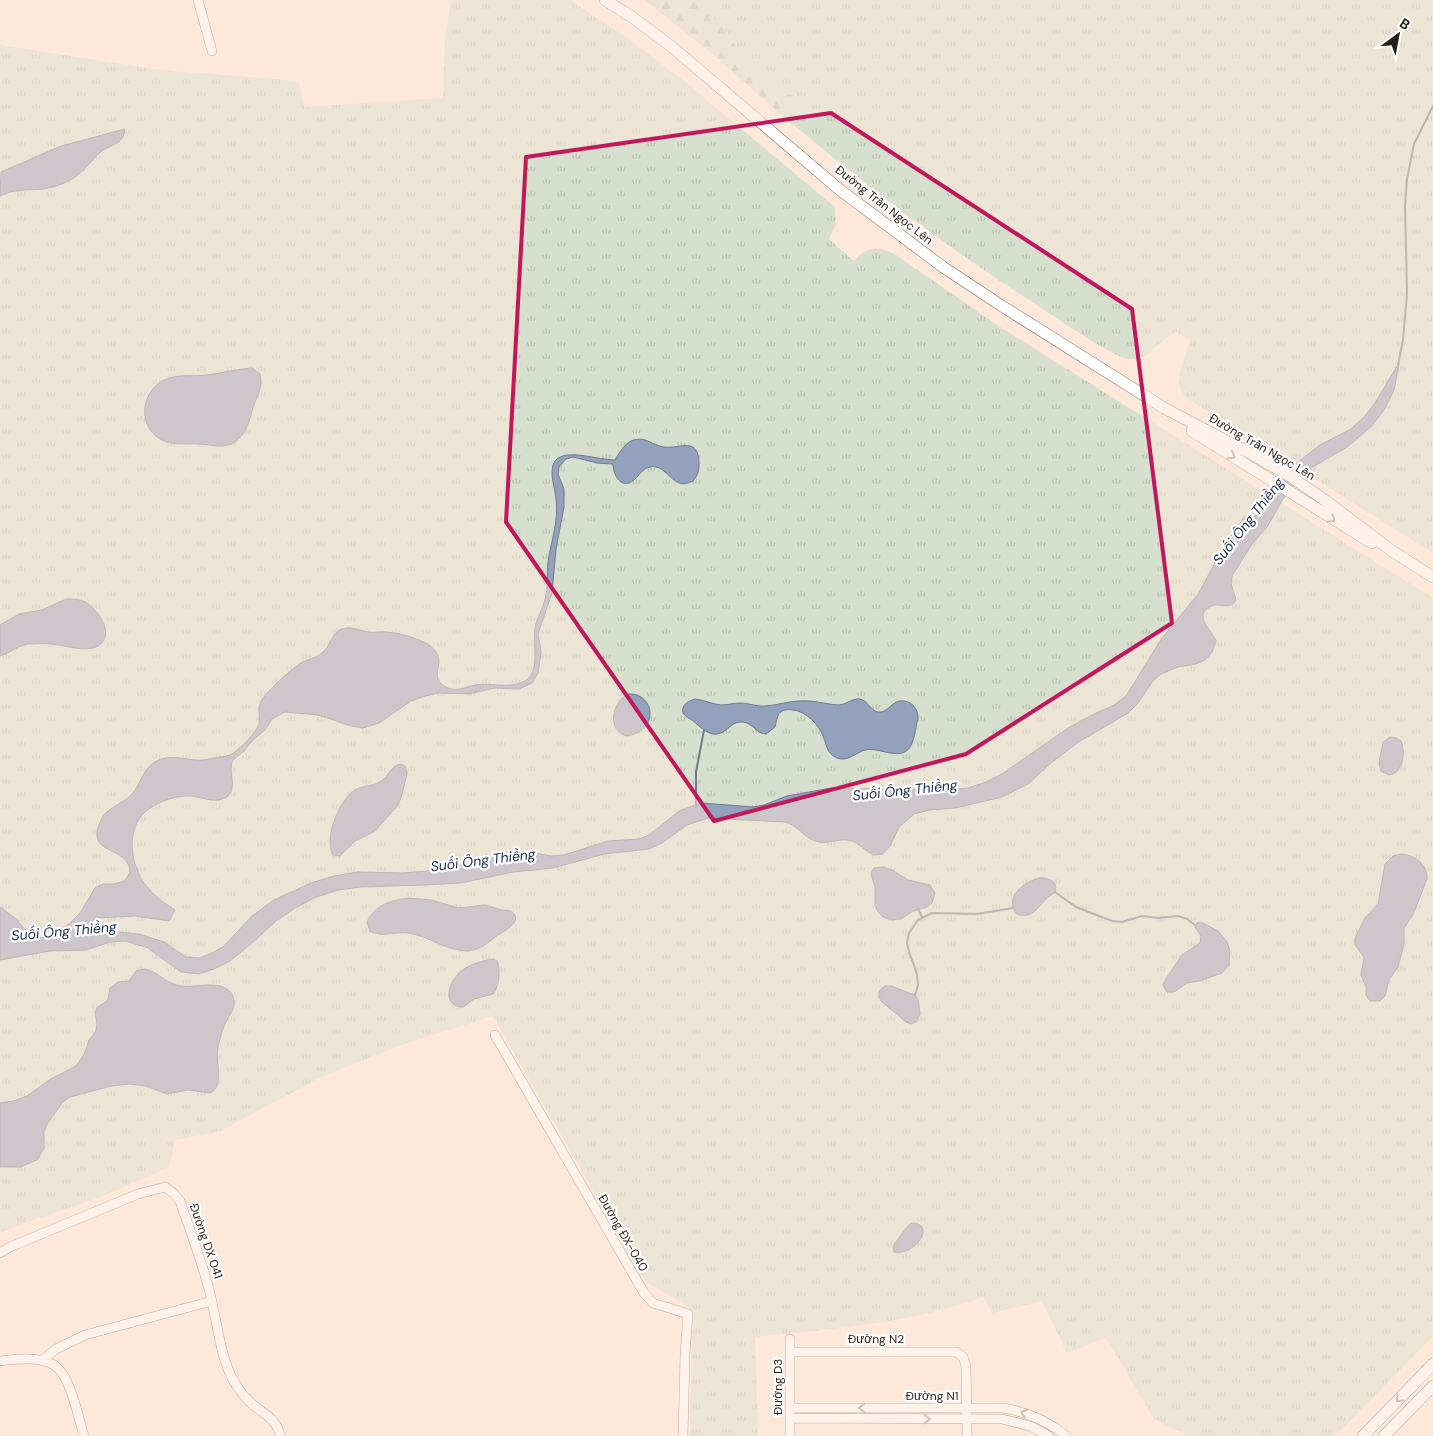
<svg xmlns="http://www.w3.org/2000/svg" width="1433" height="1436" font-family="'DM Sans',sans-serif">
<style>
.grass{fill:url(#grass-tufts)}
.forest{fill:url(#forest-firs)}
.water{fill:#92a1bc;stroke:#72798a}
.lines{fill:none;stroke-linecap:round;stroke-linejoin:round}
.stream{stroke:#72798a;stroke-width:2}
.street-casing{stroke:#796353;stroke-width:10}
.secondary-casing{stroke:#796353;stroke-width:12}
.street{stroke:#fff;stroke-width:9}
.secondary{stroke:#fff;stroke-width:11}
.oneway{stroke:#9d9996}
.marked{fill:none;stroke:#c2185b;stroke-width:4;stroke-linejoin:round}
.labels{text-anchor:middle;stroke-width:4.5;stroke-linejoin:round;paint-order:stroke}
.street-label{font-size:12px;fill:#261d16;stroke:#fff}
.water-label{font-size:14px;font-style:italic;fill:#15294e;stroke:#fff}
</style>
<defs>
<pattern id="grass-tufts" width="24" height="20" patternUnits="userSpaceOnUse" patternTransform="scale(1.25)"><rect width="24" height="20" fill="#d7e0ce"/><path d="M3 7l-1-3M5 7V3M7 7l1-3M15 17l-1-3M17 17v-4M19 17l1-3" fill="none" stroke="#b8c0b0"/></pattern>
<pattern id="forest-firs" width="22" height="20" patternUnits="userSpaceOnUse" patternTransform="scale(1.25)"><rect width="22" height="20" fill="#d7e0ce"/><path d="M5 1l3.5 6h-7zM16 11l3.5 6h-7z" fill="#b8c0b0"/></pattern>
</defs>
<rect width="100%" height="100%" fill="#fde8d9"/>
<path class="grass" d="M451,0h119l57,38 57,43 151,126 1,17 -7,15 25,22c12,-15 26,-15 42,-6l101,70 436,273v738l-98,100h-145l-36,-17 -48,-81 -39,15 -25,-52 -50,12 -8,-16c-73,26 -152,32 -229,40l3,99h-68l3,-126 -49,-30 -151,-264 -86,27 -84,33 -103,55 -45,9 -6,27 -71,31 -74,25 -24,10v-1188l160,25 139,11 5,26 139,-9 2,-57z
M645,0h788v553l-248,-156c-14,-19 1,-37 5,-57l-14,-8c-17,7 -26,29 -47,27 -16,-2 -66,-37 -82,-47 -83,-54 -164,-112 -240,-176 -54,-45 -105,-95 -162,-136z"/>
<path class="forest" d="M645,0h52l9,11 22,22 19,35 29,22 14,5 16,3 -9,14 -4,13 -76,-67z"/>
<path class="water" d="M125,129c-1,15 -13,15 -23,22 -6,4 -9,9 -14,14 -8,10 -19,17 -32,21 -20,7 -37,0 -56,10l1,-24 60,-26z
M1399,363l-5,27 -10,20 -12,16 -25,21 -36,21 -15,14 -13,17 -16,28 -15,17 -20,32 -1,8 5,15c-4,11 -13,5 -22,6 -24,9 -2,25 2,36l-4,11 -7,8 -9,4 -18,3 -17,7 -9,8 -14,21 -10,10 -51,30 -25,19 -24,22 -26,13 -47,11 -26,2 -15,4 -15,13 -9,19 -7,8 -9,1c-10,-4 -15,-14 -27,-15 -12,-1 -21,5 -32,1 -12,-4 -17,-16 -30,-19l-77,-4 -21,7 -25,18 -13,6 -45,5 -51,14 -40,4 -52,11 -37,2 -64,2 -22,3 -22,7 -21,11 -19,13 -25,23 -21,17 -16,8 -15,5 -18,-2 -33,-24 -22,-7 -16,1 -24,8 -36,1 -50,9v-53l15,11 15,17 8,3 9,-1 11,-5 12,-9 10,-10 15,-25 8,-4h11l11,-3 5,-9c-1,-28 -47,-15 -29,-52 6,-13 21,-15 31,-26 8,-9 10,-22 20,-30 15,-11 28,-5 44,-4 8,1 16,-2 23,-3 5,0 9,-1 13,-3 7,-4 26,-23 27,-31 2,-11 -4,-14 5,-26 6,-9 28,-28 37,-34 7,-4 15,-5 21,-10 10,-8 9,-23 24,-25 8,-1 15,3 22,4 7,1 13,-1 19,0 13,1 42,8 49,20 9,14 -9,26 12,36 10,4 17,-1 27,-3 12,-2 24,1 36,0 34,-3 21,-35 24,-56 1,-10 8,-20 10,-30 3,-12 2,-24 3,-37 3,-21 11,-41 8,-63 -1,-12 -9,-31 1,-40 12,-10 41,1 58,1 7,-12 14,-24 30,-20 6,2 12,6 19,7 17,2 34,-11 35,16 0,8 -1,12 -6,18 -19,10 -23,-11 -37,-14 -4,-1 -8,0 -11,2 -5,3 -7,8 -11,11 -13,11 -21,-6 -21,-16l-16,-1 -24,-6 -7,2 -7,8 -1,7 6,15v18l-8,42 -4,44 -14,41 3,18 -3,21 -6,10 -13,6 -25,-1 -25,6 -30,-1 -14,3 -14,5 -32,22 -16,5 -12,-2 -33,-11 -33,-3 -13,7 -7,11 -12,10 -9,11 -11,9c-6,13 5,24 -5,36 -12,9 -24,1 -37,0 -15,-1 -35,6 -46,16 -21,19 -14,58 4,77 7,9 17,15 26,21l-6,11 -34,-5 -37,2 -5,2 -2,5 1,7 5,3 22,-3 20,2 25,8 22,15 13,1 11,-4 13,-7 29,-31 22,-16 37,-17 23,-7 24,-4 45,1 25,-2 39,-7 27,-9 17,-3h18l22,4 13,-1 44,-14 31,-2 10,-4 30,-24 22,-8 53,4 10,-2 23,-9 44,-8 117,2 20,-2 18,-6 16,-8 66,-46 22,-12 24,-11 12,-9 36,-58 37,-45 22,-42 24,-35 6,2 11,-5 14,-29 13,-15 31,-24 31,-16 13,-12 11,-14z
M252,368l8,6c4,14 -5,25 -8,37 -4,17 -12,36 -33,35 -6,0 -13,-2 -19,-2 -12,-1 -27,2 -38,-4 -24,-12 -22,-46 0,-59 15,-8 29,-4 45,-6 15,-2 30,-6 45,-7z
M66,599c7,0 13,0 19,3 13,7 31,33 13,44 -13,7 -33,-1 -46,-2 -8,-1 -16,0 -24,0 -11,2 -18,9 -28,12v-31l19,-11 23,-4z
M628,694c26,-2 33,36 -1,42 -21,-5 -15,-34 1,-42z
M695,699c9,1 17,5 26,6 7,0 13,-2 19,-2 9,0 17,4 26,3 12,-1 23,-5 34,-5 13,-1 25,3 38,4 8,0 14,-7 22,-6 8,2 10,11 18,13 10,2 14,-13 26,-11 8,1 14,8 14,16 0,4 -2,7 -2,11 -3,14 -5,29 -25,25 -9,-1 -17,-5 -26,-3 -10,3 -17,12 -28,8 -11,-5 -10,-13 -14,-22 -4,-11 -17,-25 -30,-26 -16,-2 -15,6 -18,17l-9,7c-10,0 -13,-11 -23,-12 -10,-1 -13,6 -20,10 -13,7 -22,-5 -31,-12 -4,-2 -6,-3 -9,-7 -2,-8 5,-12 12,-14z
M1390,737l6,1 5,3c5,12 2,32 -12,34l-8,-4 -2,-8 4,-21z
M400,764l5,2 2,7 -5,22 -4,10 -23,26 -20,10 -15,15 -7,-1c-10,-16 7,-56 22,-65 8,-5 18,-3 26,-9 8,-5 9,-14 19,-17z
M1401,854c14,1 27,11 26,25l-14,36 -9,13v16l-6,23 -9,13 -4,16 -5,5h-10l-4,-6v-8l-5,-12 3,-18 -9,-12v-7l10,-20 13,-14 7,-40 8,-8z
M883,867l9,3 16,10 22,5 5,8 -3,10 -5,4 -14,4 -12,8 -9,1 -9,-3 -5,-5 -3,-7v-18l-4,-14 3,-5z
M1039,878c9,-1 20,4 16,14 -3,3 -7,4 -10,8 -8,9 -14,19 -28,14 -14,-16 7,-32 22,-36z
M409,898l23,2 26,8 27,-3 17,5 9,1c13,10 -5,19 -13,24 -10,7 -17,15 -30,16 -22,0 -39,-15 -60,-18 -12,-2 -27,5 -38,-2l-3,-9c7,-17 25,-22 42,-24z
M1201,922l17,9 9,11 3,9 -1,14 -7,8 -23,8 -12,2 -13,9h-7l-4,-7 4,-8 15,-22 18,-12 1,-7 -6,-9 2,-4z
M494,959l3,2c4,8 2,26 -4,33l-19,5 -11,8c-25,-1 -12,-30 1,-38 8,-5 20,-9 30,-10z
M144,969c14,2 21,15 37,17 14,2 38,-6 48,5 4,4 6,9 5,14 0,5 -4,9 -6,13 -5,9 -8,20 -10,29 -3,16 7,39 -8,46l-22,-3 -21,4 -21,-8 -17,-2 -18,2 -41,11 -7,5 -16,22 -3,8v16l-7,12 -17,7h-20v-64l13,-2 14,-5 22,-16 27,-14 8,-11 5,-15 7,-9 1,-7 -2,-12 3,-5 10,-7 2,-12 8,-6 11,-1 7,-10z
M885,986h6l24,9 3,4 2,15 -4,8 -5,2 -5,-2 -25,-21 -2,-4v-6z
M911,1223c26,0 5,33 -17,29l-1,-5c2,-4 15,-22 18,-24z"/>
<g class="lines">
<path class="stream" d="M1398,365l5,-25 4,-47 -2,-87 2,-27 7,-35 19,-38
M696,807v-35l8,-42
M1055,892l21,15 36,14 10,1 20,-6 17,2 19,-2 9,3 8,6
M918,909l4,8
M915,995l3,-10 -1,-11 -8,-22 -2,-9 2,-10 9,-13 14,-7 45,1 36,-6"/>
<g class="street-casing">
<path id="street" d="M198,0l14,51
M495,1035l149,258 9,10 35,11 -3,41 -2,81
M0,1253l10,-6 128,-53 27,-7 8,6 7,8c10,29 21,58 29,88 7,26 11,66 23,89 4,7 10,16 16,22 11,13 29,16 32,36
M790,1339v97
M790,1352h166l7,5 3,9 1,70
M0,1361c15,-2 40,-5 54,4 17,11 24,52 30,71
M42,1361l14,-12 29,-14 127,-34
M790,1408h213c24,4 44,12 63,28
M790,1418l212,1 28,7 19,10"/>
</g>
<g class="secondary-casing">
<path id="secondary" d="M605,0l27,17 40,30 168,143 103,77 59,39 162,102 91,48 35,20 36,25 66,50 41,26
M1192,431l180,112
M1363,1436l70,-72
M1384,1436l49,-50"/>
</g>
<use href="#street" class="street"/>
<use href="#secondary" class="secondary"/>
</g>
<defs><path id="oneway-chevron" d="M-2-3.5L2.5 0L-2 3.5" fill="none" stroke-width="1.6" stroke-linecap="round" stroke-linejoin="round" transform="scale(1.25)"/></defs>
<g class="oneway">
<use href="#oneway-chevron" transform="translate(1232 456) rotate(32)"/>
<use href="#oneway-chevron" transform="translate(1332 519) rotate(32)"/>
<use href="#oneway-chevron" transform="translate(1399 1399) rotate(134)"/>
<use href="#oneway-chevron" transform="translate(862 1408) rotate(-180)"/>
<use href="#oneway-chevron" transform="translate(1024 1413) rotate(-163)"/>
<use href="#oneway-chevron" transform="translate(927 1419)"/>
</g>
<path d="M0 0H1433V1436H0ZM831,113l301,196 40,314 -206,131 -252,67 -208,-299 20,-365z" fill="#fde8d9" fill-opacity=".55" fill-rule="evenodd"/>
<path class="marked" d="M831,113l301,196 40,314 -206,131 -252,67 -208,-299 20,-365z"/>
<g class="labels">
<g class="street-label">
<text transform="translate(884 205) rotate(38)" y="4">Đường Trần Ngọc Lên</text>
<text transform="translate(1262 447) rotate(30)" y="4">Đường Trần Ngọc Lên</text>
<text transform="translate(623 1233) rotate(60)" y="4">Đường ĐX-040</text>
<text transform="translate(206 1241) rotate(71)" y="4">Đường DX 041</text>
<text x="876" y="1343">Đường N2</text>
<text transform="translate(778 1387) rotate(-90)" y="4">Đường D3</text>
<text x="932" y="1400">Đường N1</text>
</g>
<g class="water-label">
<text transform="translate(1248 521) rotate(-52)" y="5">Suối Ông Thiềng</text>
<text transform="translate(905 790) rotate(-6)" y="5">Suối Ông Thiềng</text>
<text transform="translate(483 860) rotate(-7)" y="5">Suối Ông Thiềng</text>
<text transform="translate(64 931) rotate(-5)" y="5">Suối Ông Thiềng</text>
</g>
</g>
<g transform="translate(1398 35) rotate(32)" stroke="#ffffff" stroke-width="4" paint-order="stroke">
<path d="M0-4L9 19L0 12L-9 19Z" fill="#261d16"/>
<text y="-8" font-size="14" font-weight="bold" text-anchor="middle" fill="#261d16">B</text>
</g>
</svg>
